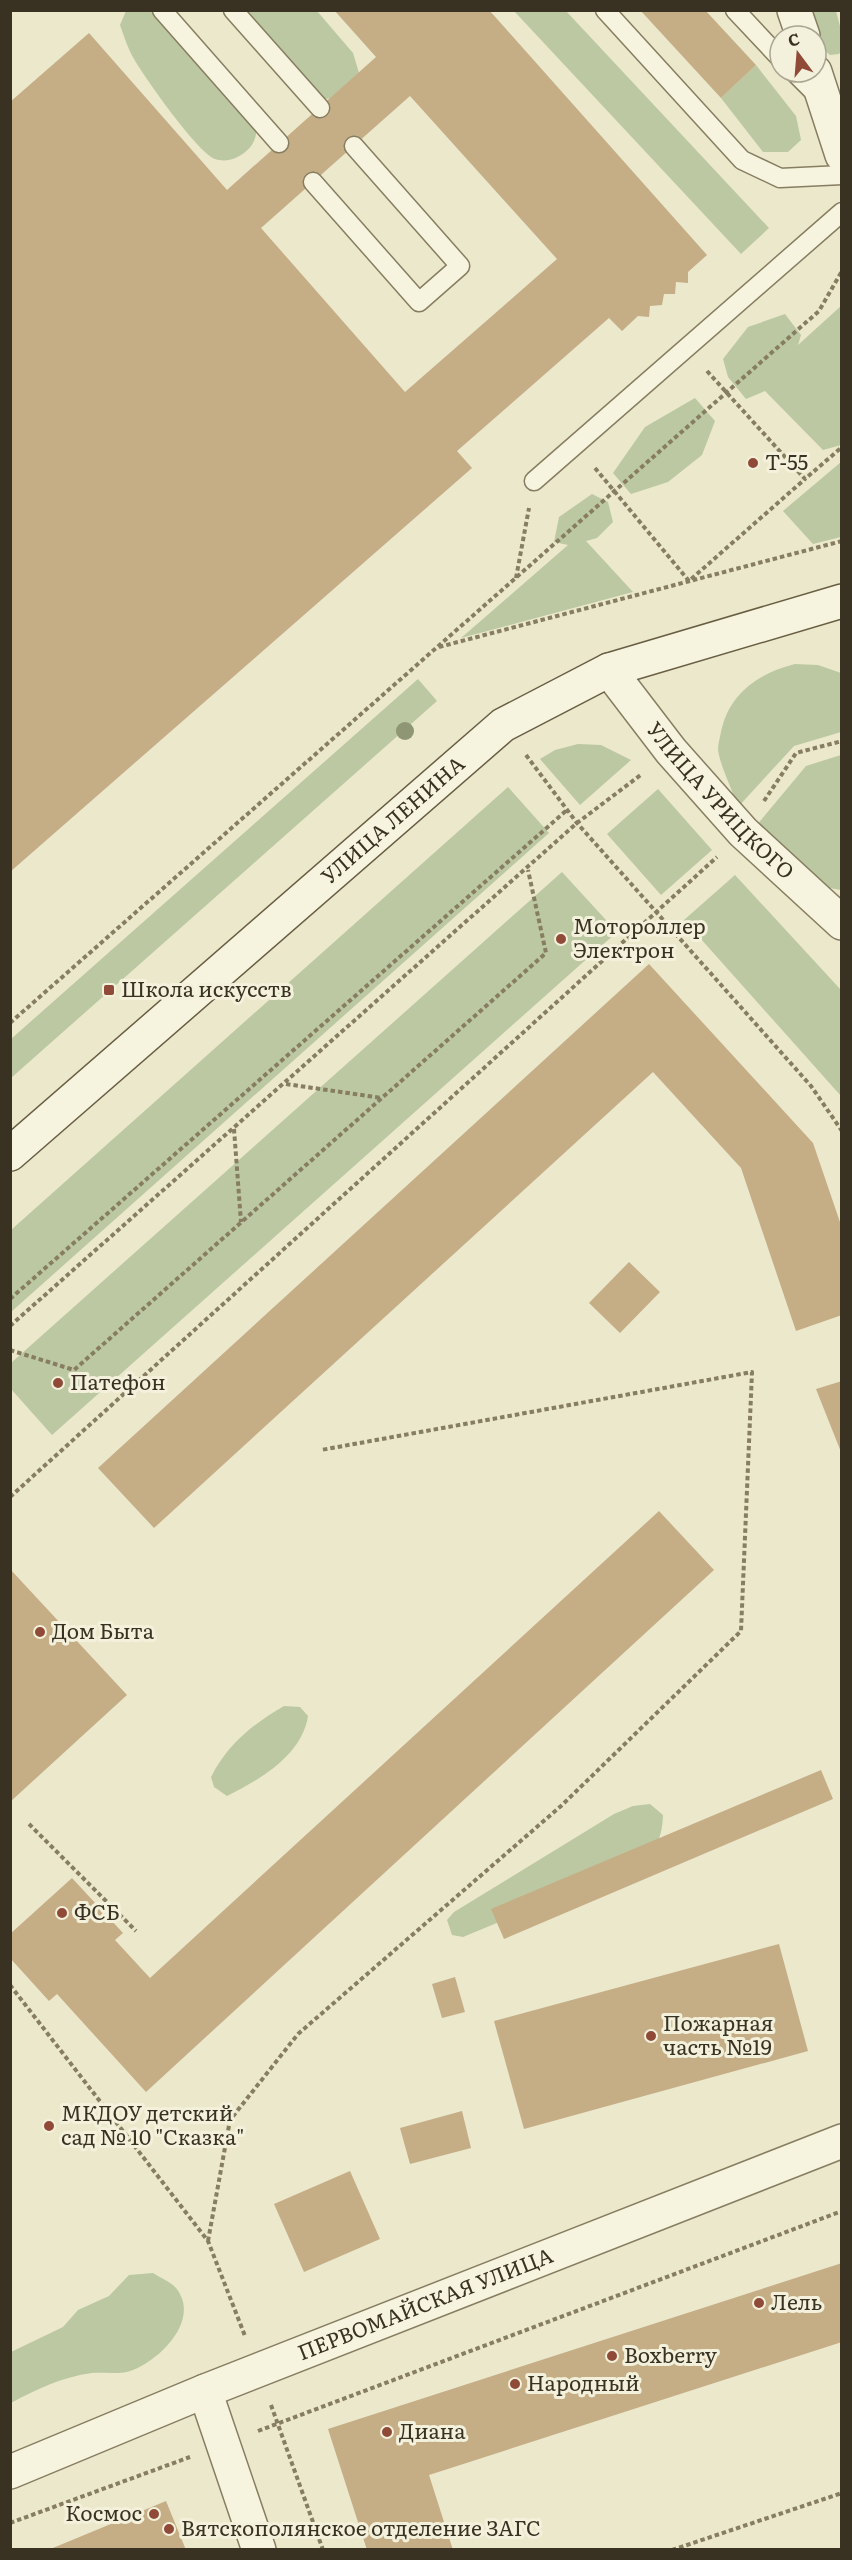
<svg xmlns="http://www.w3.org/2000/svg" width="852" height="2560" font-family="Literata,serif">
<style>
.green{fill:#bbc8a1}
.building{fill:#c5ae86;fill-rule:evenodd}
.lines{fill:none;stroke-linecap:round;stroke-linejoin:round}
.lane-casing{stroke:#877d61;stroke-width:21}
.street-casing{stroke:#877d61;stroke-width:36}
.secondary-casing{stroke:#695e44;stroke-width:36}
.path{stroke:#877d61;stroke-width:4;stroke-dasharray:4.5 3;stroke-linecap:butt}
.lane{stroke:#f6f4df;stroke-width:18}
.street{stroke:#f6f4df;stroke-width:33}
.secondary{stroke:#f6f4df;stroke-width:33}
.tree{fill:#8e9674}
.poi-dot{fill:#904a38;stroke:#f3f1db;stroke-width:2}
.labels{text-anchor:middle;stroke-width:6;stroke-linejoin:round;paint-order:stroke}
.poi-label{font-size:21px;fill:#393223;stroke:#f3f1db;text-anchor:start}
.street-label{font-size:21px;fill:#393223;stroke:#f3f1db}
</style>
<rect width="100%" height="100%" fill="#ebe8cc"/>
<path class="green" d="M126,11h30l100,100c1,19 3,33 -15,44 -8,5 -16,7 -26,4 -17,-6 -70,-81 -81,-100 -6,-10 -10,-23 -14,-34z
M234,11h83l36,42 6,20 -19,24 -21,3z
M514,11h52l203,217 -28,26z
M810,11h26l5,19v21l-2,3 -9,1 -8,-7z
M756,65l40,51 5,24 -13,12h-25l-42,-54z
M841,306v139l-18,5 -58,-59 -19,8 -18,-22 -5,-18 25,-32 37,-13 16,21 -3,10z
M695,398l20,23 -13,34 -34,27 -37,12 -18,-21 32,-46z
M841,462v75l-28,7 -30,-33z
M592,494l16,8 5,20 -16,16 -11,3 47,51 -172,46 107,-93 -14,-3 5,-25z
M795,664l23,1 23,8v59l-47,14 -56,61c-6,-18 -17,-39 -20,-57 0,-6 2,-13 3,-18 8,-39 38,-59 74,-68z
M418,679l19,22 -426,377v-39z
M578,744l23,1 30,15 -51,45 -40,-46 15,-9z
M841,755v135l-11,-2 -74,-62 50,-60z
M508,787l41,46 -538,479v-82z
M658,789l54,61 -51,45 -54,-61z
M562,872l55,60 -565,503 -41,-46v-26z
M735,875l106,115v106l-157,-176z
M284,1706l16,1 8,9c-6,39 -47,63 -81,80l-13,-9 -3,-10c17,-33 42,-53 73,-71z
M650,1804l13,11c-1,31 -11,37 -37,54l-163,68 -11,-2 -5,-15 7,-8 160,-98 19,-8z
M153,2273c6,4 18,9 23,15 25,31 -15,71 -43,82 -11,5 -28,2 -41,3 -30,4 -55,16 -81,30v-51l52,-25 15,-17 31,-14 20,-21z"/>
<path class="building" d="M334,10h155l218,245 -19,17v11l-12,-1 -1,12h-11l-2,11 -12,1 -1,11 -11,-1 -16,15 -13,-13 -152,133 15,17 -462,404v-770l79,-69 138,157 149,-133zM410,96l147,163 -152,133 -144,-164z
M640,10h65l51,55 -35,33z
M649,964l164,179 29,85v87l-46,16 -55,-163 -88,-96 -499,456 -56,-60z
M629,1262l31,30 -40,41 -31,-30z
M842,1381v71h-1l-25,-63z
M659,1511l55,59 -568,522 -89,-98 -8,7 -39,-43v-24l62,-56 51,55 -8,7 35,38z
M10,1569l117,126 -117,107z
M821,1770l12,29 -329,140 -13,-30z
M779,1944l29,107 -284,78 -30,-108z
M455,1977l10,35 -23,6 -10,-34z
M462,2111l9,37 -61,16 -10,-36z
M350,2171l30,68 -76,33 -30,-68z
M842,2263v79l-413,133 24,75h-86l-39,-121z
M166,2501l20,49h-138l58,-24z"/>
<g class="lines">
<g class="lane-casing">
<path id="lane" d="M162,10l117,133
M233,10l87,98
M605,10l137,150 38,18 62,-3
M735,10l45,48
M794,72l22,22
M313,182l106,120 41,-36 -106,-120
M534,481l308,-269"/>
</g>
<g class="street-casing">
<g id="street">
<path d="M794,10l9,26"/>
<path d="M815,72l27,83"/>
<path id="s1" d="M609,670l62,81 72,81 99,91"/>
<path d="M205,2391l54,159"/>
<path id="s2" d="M10,2472l195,-81 637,-250"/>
</g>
</g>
<g class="secondary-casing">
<g id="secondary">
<path id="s3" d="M10,1154l493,-429 106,-55 233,-69"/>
</g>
</g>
<path class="path" d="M707,371l98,108 37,-32
M595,468l94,113 116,-102
M516,578l13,-70
M439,647l403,-106
M526,755l51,68 234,263 31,45
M764,801l32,-48 46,-12
M10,1023l809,-712 23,-40
M286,1084l96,14
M234,1129l7,93
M10,1299l557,-489
M10,1326l567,-503 65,-49
M10,1350l64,20 472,-417 -18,-83
M10,1497l707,-640
M29,1824l107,107
M10,1985l198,256 37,95
M208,2241l22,-121 68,-86 263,-228 180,-175 11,-259 -431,78
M271,2405l52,145
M258,2431l584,-220
M10,2523l180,-66
M672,2550l170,-57"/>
<use href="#lane" class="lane"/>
<use href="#street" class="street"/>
<use href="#secondary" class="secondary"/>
</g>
<circle class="tree" cx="405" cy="731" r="9"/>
<g class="poi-dot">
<circle cx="753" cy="463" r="6"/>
<circle cx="561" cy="939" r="6"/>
<rect x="103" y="984" width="12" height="12" rx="3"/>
<circle cx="58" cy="1383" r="6"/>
<circle cx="40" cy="1632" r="6"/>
<circle cx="62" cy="1913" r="6"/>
<circle cx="651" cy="2036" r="6"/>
<circle cx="49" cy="2126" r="6"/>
<circle cx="759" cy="2303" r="6"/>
<circle cx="612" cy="2356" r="6"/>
<circle cx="515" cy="2384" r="6"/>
<circle cx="387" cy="2432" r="6"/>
<circle cx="154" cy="2514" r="6"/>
<circle cx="169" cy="2529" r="6"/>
</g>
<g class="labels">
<g class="poi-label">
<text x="765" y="470">Т-55</text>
<text x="573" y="934">Мотороллер<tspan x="573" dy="24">Электрон</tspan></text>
<text x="121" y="997">Школа искусств</text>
<text x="70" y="1390">Патефон</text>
<text x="52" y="1639">Дом Быта</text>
<text x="74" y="1920">ФСБ</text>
<text x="663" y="2031">Пожарная<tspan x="663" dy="24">часть №19</tspan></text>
<text x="61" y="2121">МКДОУ детский<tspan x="61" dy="24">сад № 10 "Сказка"</tspan></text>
<text x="771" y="2310">Лель</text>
<text x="624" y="2363">Boxberry</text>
<text x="527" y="2391">Народный</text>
<text x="399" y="2439">Диана</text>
<text x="142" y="2521" text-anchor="end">Космос</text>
<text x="181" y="2536">Вятскополянское отделение ЗАГС</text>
</g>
<g class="street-label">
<text dy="7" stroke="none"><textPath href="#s1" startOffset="172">УЛИЦА УРИЦКОГО</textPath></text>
<text dy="7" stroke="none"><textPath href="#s3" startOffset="508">УЛИЦА ЛЕНИНА</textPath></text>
<text dy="7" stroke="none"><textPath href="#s2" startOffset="448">ПЕРВОМАЙСКАЯ УЛИЦА</textPath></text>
</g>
</g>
<rect width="852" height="2560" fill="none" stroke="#393223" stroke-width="24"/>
<g transform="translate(798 54) rotate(344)"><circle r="28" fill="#f3f1db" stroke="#a9a591" stroke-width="1.5"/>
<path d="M0-4.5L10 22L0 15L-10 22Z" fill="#904a38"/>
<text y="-9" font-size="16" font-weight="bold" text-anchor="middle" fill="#393223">С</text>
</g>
</svg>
